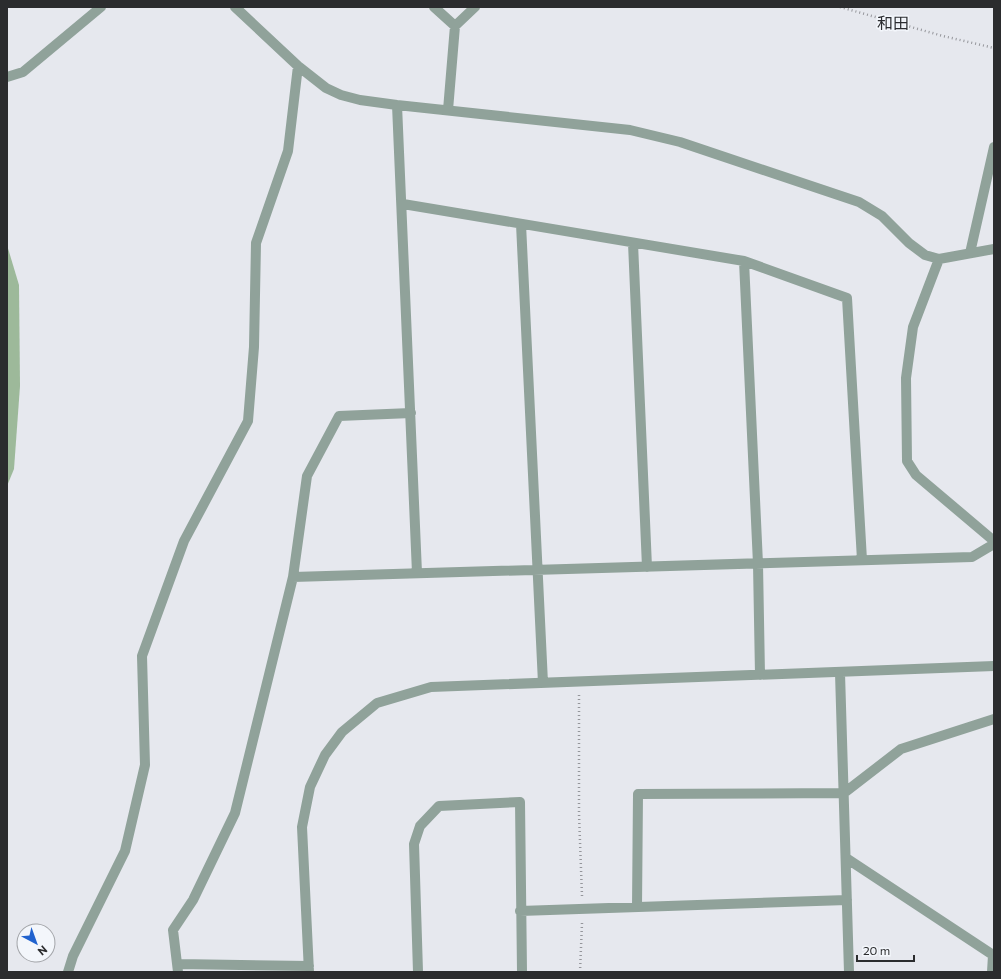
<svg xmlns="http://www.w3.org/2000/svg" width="1001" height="979" font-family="Commissioner,'Noto Sans JP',sans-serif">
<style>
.forest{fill:#9db99a}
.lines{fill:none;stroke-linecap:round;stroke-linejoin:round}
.path{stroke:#95969b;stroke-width:2.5;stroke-dasharray:1 3;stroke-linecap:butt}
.minor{stroke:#90a29a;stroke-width:10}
.labels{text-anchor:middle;stroke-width:3;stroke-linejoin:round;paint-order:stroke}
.quarter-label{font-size:16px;fill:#2b2c30;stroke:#f3f6fb}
</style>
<rect width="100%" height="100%" fill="#e6e8ee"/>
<path class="forest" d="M7,245l12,40 1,101 -6,83 -7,17z"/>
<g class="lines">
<path class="path" d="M840,7l103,29 51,12
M579,695v119l3,82
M580,972l2,-49"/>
<path class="minor" d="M235,7l63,59 28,22 15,7 19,5 37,5 233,25 50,12 179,60 23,14 27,27 16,12 14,4 55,-10
M434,7l21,19
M7,77l16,-5 78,-65
M397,105l20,468
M448,110l7,-84 20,-19
M403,204l341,57 103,37 15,262
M521,224l22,459
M633,243l14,324
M970,253l24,-106
M939,259l-26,68 -7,51 1,83 9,14 78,66
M744,261l14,303 2,111
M293,577l679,-20 22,-13
M840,673l9,299
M846,858l147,97 -1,17
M637,907l1,-113 206,-1 57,-44 93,-30
M520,911l327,-11
M178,964l131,2
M68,972l5,-16 52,-105 20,-86 -3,-109 42,-115 64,-120 6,-74 2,-104 32,-92 10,-85
M178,972l-5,-42 20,-30 42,-87 58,-236 14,-101 32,-60 72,-3
M309,972l-7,-145 8,-40 15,-32 17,-23 35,-29 54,-16 563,-21
M418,972l-4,-128 6,-18 19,-20 81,-4 2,170"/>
</g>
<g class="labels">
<g class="quarter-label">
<text x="893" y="29">和田</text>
</g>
</g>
<rect width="1001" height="979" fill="none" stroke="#2b2c2e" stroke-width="16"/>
<g transform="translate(36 943) rotate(139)"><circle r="19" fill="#f3f6fb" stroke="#a3a5a9"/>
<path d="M0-3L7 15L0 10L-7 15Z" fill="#2062ce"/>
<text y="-6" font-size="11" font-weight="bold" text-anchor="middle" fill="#2b2c2e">N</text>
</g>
<path d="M857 955v6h57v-6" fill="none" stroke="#2b2c2e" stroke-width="2"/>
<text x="863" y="955" font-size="12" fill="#2b2c2e" stroke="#f3f6fb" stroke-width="3" paint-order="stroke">20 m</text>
</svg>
